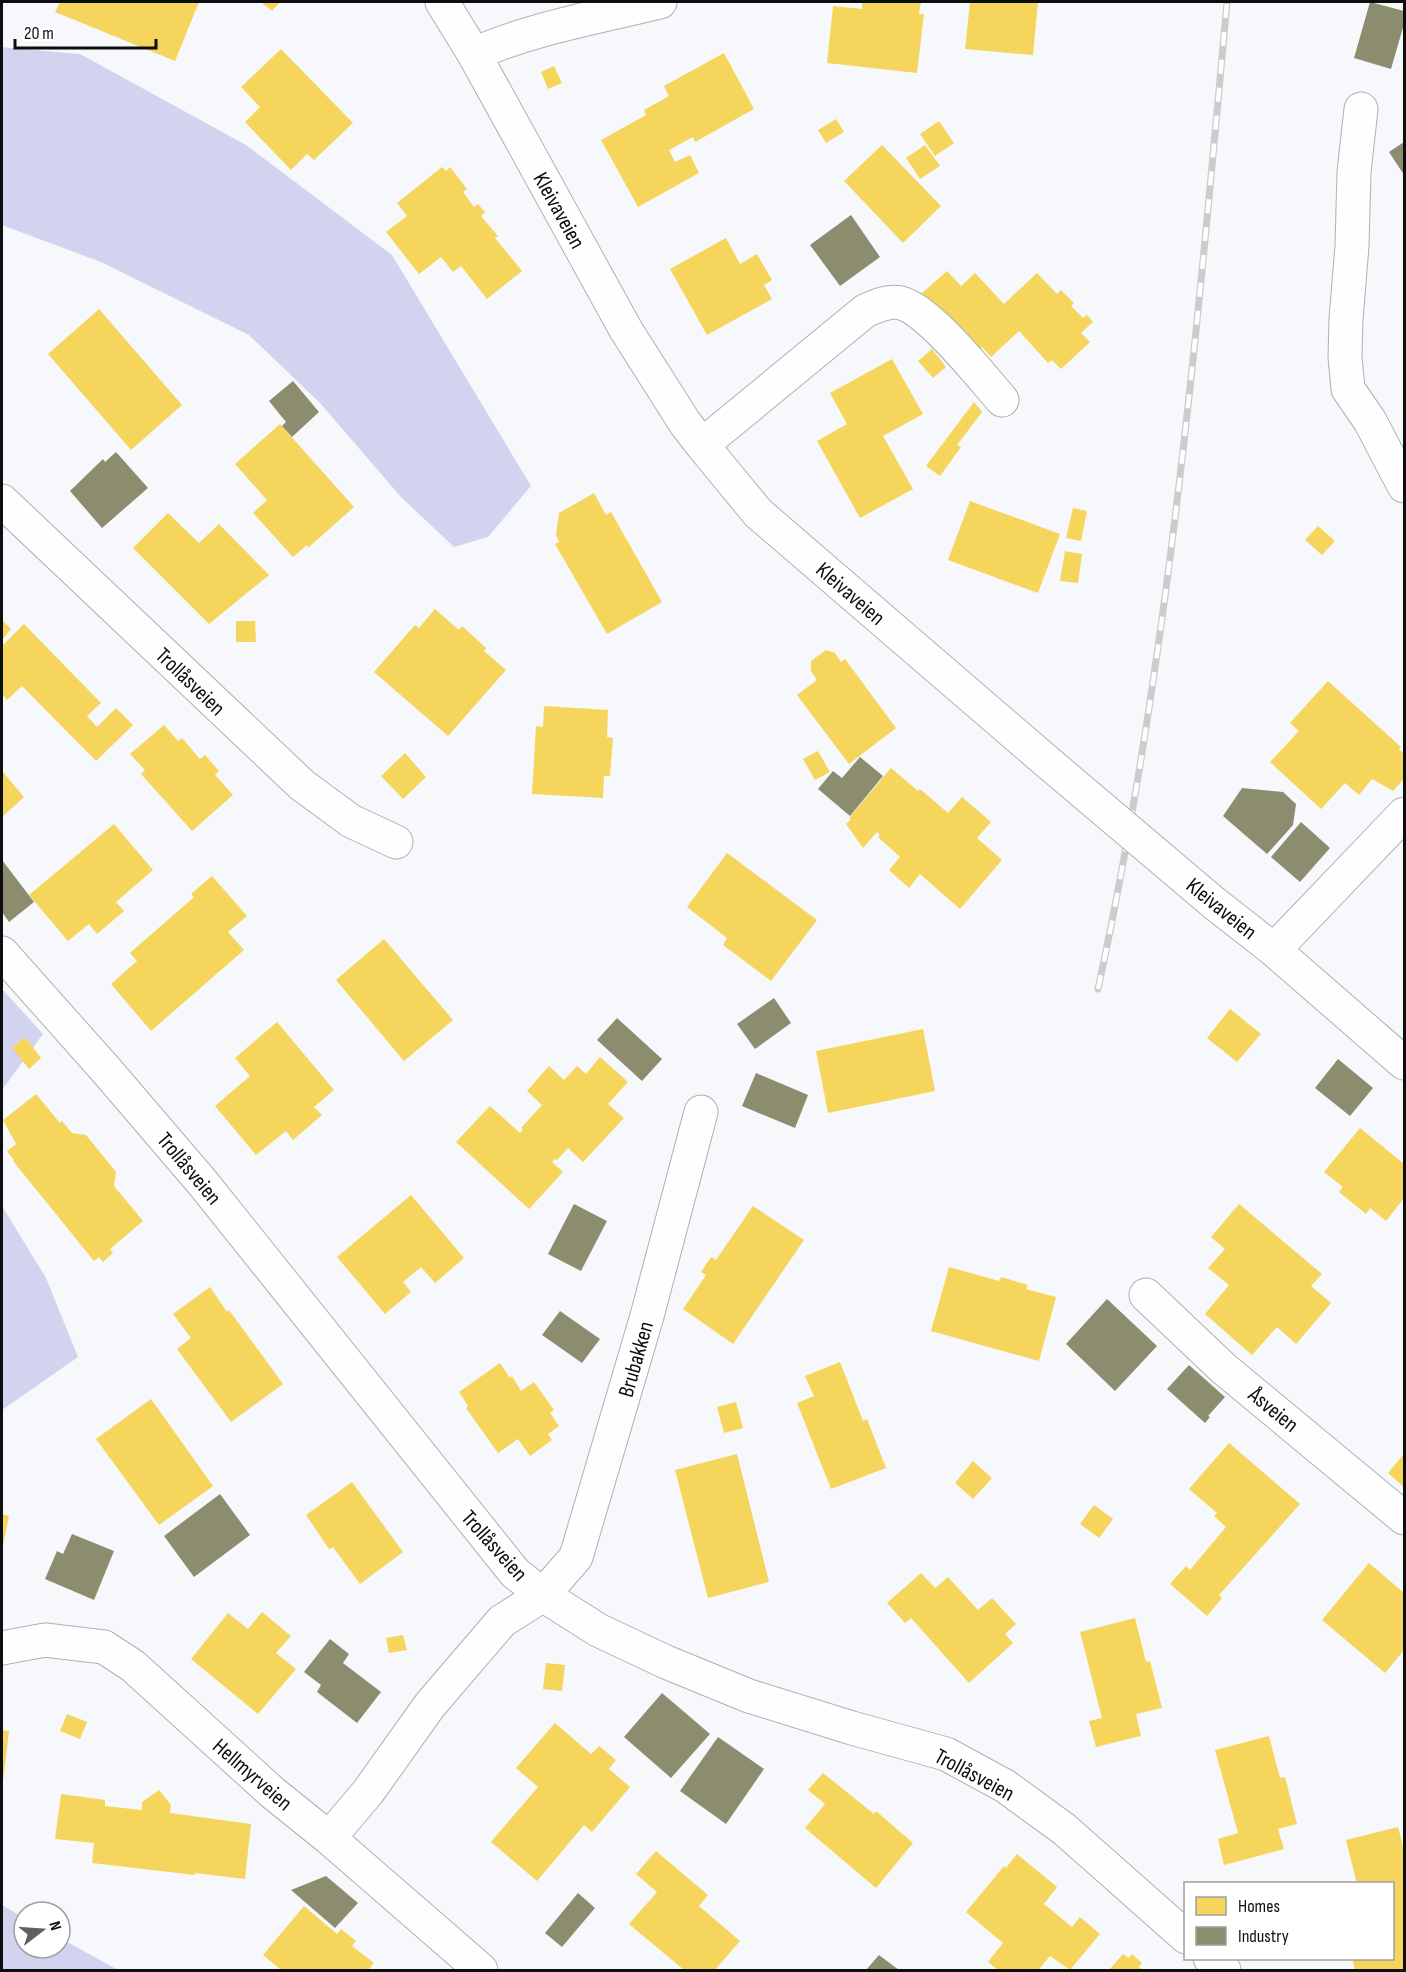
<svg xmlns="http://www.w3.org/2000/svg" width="1406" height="1972" font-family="'Sofia Sans Condensed',sans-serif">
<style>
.forest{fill:#d2d3ef}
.homes{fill:#f6d55c}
.industry{fill:#8c8c6e}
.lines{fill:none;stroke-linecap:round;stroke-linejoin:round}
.minor-casing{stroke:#afb0b2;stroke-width:35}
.minor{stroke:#fefefe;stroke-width:33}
.rail-casing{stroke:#ccc;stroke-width:7}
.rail{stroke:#fff;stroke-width:4.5;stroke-dasharray:14;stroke-linecap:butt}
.minor-bridge-casing{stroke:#afb0b2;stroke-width:35;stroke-linecap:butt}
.minor-bridge{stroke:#fefefe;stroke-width:33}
.labels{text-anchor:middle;stroke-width:6;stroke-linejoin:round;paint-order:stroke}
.street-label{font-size:22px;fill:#0d0e0f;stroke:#fff}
</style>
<rect width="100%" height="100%" fill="#f6f8fb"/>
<path class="forest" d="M2,47l78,7 166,91 146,110 139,231 -43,51 -34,10 -53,-50 -81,-94 -71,-68 -148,-73 -99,-37z
M2,989l41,45 -41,56z
M2,1206l44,72 32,79 -76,53z
M2,1905l22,13v30h36v-10l58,32h-116z"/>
<path class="homes" d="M60,2h139l-24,59 -120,-49z
M261,2h19l-8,9z
M862,2h59l-2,12h5l-7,59 -90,-10 6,-57 29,3z
M970,2h68l-5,53 -68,-6z
M281,49l72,74 -39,37 -7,-6 -16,16 -46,-48 15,-15 -19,-20z
M724,53l30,56 -59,33 -2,-5 -24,13 6,12 15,-7 9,18 -61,34 -37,-67 45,-25 -2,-5 25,-14 -5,-10z
M554,66l8,17 -14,6 -7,-17z
M836,119l8,13 -18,11 -8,-13z
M939,121l15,22 -19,13 -15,-22z
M882,145l59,61 -38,37 -59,-62z
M925,145l15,21 -20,13 -14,-21z
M442,167l4,4 4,-4 17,22 -4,3 11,15 4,-3 7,8 -4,4 17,20 -3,2 27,33 -35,28 -26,-33 -8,6 -12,-15 -22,17 -33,-42 21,-16 -10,-13z
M726,238l14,26 17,-10 15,26 -8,5 8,14 -65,36 -37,-66z
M947,271l14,15 14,-13 29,31 33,-31 20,21 4,-4 13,13 -3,3 12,12 4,-3 6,7 -12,11 9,9 -29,27 -9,-9 -4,3 -29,-32 -28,26 -9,-10 -6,6 -55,-59z
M99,309l83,96 -51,45 -83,-96z
M932,349l14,18 -13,11 -15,-17z
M892,359l31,55 -40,22 30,53 -53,29 -43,-77 30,-17 -17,-31z
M974,402l8,10 -25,33 4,2 -21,29 -14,-10z
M280,424l74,83 -46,41 -1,-3 -14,12 -40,-44 14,-13 -32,-36z
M594,493l12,22 5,-3 51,90 -55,32 -52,-90 4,-2 -3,-7 3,-22z
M970,501l90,33 -22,59 -90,-33z
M1073,508l14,3 -6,30 -15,-3z
M168,513l31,30 20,-19 50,51 -60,49 -76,-76z
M1318,526l17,15 -13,14 -17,-15z
M1065,551l17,3 -4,29 -18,-2z
M435,609l24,21 3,-4 24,22 -2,3 22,19 -58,66 -74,-64 41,-47 4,3z
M2,620l9,9 -9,11z
M236,621h19l1,21h-20z
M24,624l77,79 -14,13 10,11 19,-19 17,17 -37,36 -74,-75 -15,14 -5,-6v-48z
M826,650l9,3 6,9 4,-3 51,69 -47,36 -52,-69 20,-15 -6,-9v-10z
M1328,681l73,66 -2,2 5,5v25l-11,12 -21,-12 -13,16 -14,-12 -24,26 -51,-47 29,-31 -9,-8z
M544,706l64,4 -1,27 6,1 -3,38h-6l-1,22 -71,-4 4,-68 7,1z
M164,725l14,16 4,-3 18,21 5,-4 14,16 -4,4 18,20 -41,36 -51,-57 4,-4 -15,-16z
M818,751l12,21 -15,8 -12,-21z
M405,753l21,24 -23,22 -22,-23z
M891,768l27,23 2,-2 28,24 14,-16 29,25 -14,16 25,22 -42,49 -40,-35 -11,14 -20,-18 11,-13 -22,-20 2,-2 -3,-3 -14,16 -17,-24 5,-5 -2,-1z
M2,771l22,26 -22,20z
M114,824l39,46 -37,32 8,9 -27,23 -8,-10 -21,17 -39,-46z
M727,853l90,67 -46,61 -48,-36 4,-7 -40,-31z
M212,876l35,40 -19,16 16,18 -93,81 -40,-47 26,-23 -7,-8 64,-56 -3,-3z
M384,939l69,81 -49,41 -68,-81z
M1230,1009l31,25 -24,28 -30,-24z
M277,1022l57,68 -20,17 8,8 -29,25 -7,-9 -30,24 -41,-49 35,-30 -15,-18z
M923,1029l12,62 -107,22 -12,-62z
M25,1037l16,21 -12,11 -17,-21z
M600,1057l28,25 -20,22 16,14 -41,44 -15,-14 -11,12 -2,-1 -3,3 11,10 -34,37 -73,-67 34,-36 30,27 3,-4 -2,-1 21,-23 -15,-14 22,-25 15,14 13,-14 9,8z
M36,1094l24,29 2,-2 10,12 14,2 30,37 -2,14 29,35 -33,28 3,4 -10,9 -4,-5 -5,4 -81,-100 1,-1 -7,-9 9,-7 -13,-24z
M1360,1128l44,36v34l-18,23 -16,-13 -4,6 -27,-22 4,-5 -19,-15z
M411,1195l53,63 -29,25 -14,-16 -18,15 8,10 -26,22 -48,-57z
M1239,1204l83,70 -11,12 20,17 -35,41 -19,-17 -25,28 -47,-41 24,-29 -21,-17 17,-19 -14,-12z
M753,1206l51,34 -71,104 -50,-35 23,-34 -5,-3 10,-15 5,3z
M949,1267l50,14 2,-4 27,8 -2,4 30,8 -17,64 -108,-30z
M210,1287l17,25 2,-2 54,74 -52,38 -54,-73 14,-11 -18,-24z
M840,1362l23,59 4,-2 19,49 -55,21 -34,-86 17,-7 -9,-20z
M500,1363l10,15 2,-2 9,15 13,-9 20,28 -4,3 9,13 -11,8 4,6 -22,16 -12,-17 -20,14 -32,-45 2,-2 -9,-14z
M151,1399l62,87 -54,39 -63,-86z
M736,1402l7,26 -19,5 -7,-26z
M1229,1443l71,61 -81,91 3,3 -15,18 -37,-32 16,-18 4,4 36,-43 -12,-11 3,-3 -28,-24z
M737,1454l32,128 -61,16 -33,-128z
M1404,1454v33l-16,-14z
M973,1461l19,17 -19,21 -18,-16z
M352,1482l51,70 -43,32 -27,-37 -4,2 -23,-34z
M1094,1505l19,14 -14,19 -19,-14z
M2,1514l7,2 -6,29h-1z
M1369,1563l35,30v57l-19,23 -63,-53z
M921,1573l14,15 13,-11 30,33 14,-12 24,26 -11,10 8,9 -44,40 -58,-65 -6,5 -18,-20z
M262,1612l29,24 -15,17 20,16 -38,45 -67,-55 37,-46 20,16z
M1135,1618l11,44 4,-1 12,47 -26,6 5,22 -45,11 -7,-26 13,-3 -22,-86z
M403,1635l4,15 -18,3 -3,-15z
M546,1663l19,2 -3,26 -19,-2z
M67,1714l20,8 -7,17 -20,-8z
M555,1723l36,31 8,-8 17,14 -7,9 21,18 -38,45 -8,-7 -47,56 -46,-39 47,-55 -22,-19z
M2,1730l7,1 -6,50h-1z
M1269,1736l11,42 5,-1 12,47 -19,5 6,20 -60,16 -6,-26 20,-6 -23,-83z
M823,1773l51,41 2,-3 37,32 -37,45 -71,-60 20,-24 -17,-14z
M159,1790l12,15 -1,8 81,11 -6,55 -50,-6v2l-103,-12 2,-20 -39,-4 6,-45 44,6v6l37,4v-8z
M1398,1827l6,23v120h-49l-3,-12h40v-74h-35l-11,-44z
M656,1851l52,44 -9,11 41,35 -25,29h-31l-55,-46 28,-32 -21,-18z
M1017,1854l40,33 -13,17 28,23 8,-10 20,17 -30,36 -20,-14 -11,13 3,1h-44l-10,-8 15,-19 -37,-31 38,-46 2,2z
M304,1906l33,28 4,-5 15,12 -4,5 22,17 -6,7h-87l-18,-15z
M1123,1954l6,4 3,-4 10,9 -3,4 4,3h-34z"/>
<path class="industry" d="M1370,2l34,9v13l-13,45 -37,-11z
M1404,142v33l-15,-23z
M851,215l29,42 -40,29 -30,-41z
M293,381l26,31 -27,25 -10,-11 4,-4 -17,-21z
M116,452l32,36 -46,40 -32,-37 33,-32 2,3z
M860,757l23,19 -33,40 -32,-27 15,-18 9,7z
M1242,788l41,4 13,12 -3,21 -26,29 -44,-38z
M1301,822l29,26 -30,34 -29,-25z
M2,860l32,42 -25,20 -7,-10z
M774,998l17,25 -36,26 -18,-25z
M617,1018l45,41 -20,22 -45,-41z
M1338,1059l35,29 -23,28 -35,-28z
M756,1073l52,22 -13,33 -53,-22z
M574,1204l33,17 -26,50 -33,-17z
M1107,1299l50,47 -42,45 -49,-47z
M560,1311l40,28 -18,24 -40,-28z
M1189,1365l36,32 -17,19 2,1 -5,6 -38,-34z
M220,1494l30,41 -56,42 -30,-41z
M72,1534l42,17 -20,49 -49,-21 12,-28 6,3z
M330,1639l19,15 -6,9 38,29 -24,31 -40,-31 4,-7 -17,-13z
M662,1693l48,41 -39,44 -47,-41z
M718,1737l46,32 -38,55 -46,-33z
M326,1876l32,27 -23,25 -44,-38z
M578,1893l17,15 -33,39 -17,-14z
M879,1955l20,15h-33z"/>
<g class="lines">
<g class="minor-casing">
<path id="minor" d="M442,2l32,52 152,276 59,93 17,22 56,68 294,253
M474,54c59,-26 124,-37 186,-52
M1361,109l-7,63 -2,74 -6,73 -1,38 3,32 22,32 34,65
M702,445l163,-134c11,-5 24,-11 36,-8 28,7 80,73 101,97
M2,501l300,284 49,36 45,21
M1214,903l60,47 130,113
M1274,950l130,-136
M2,953l105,118 95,111 313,391 28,22 55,35 68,32 83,34 103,32 94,26 59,32 59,43 122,108
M1146,1295l77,73 181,150
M2,1648l43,-8 59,7 29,19 140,127 56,45 152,132
M329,1838l39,-46 62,-87 72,-84 41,-26 33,-38 71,-241 54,-204
M1210,1958l14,12"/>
</g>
<use href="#minor" class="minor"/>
<g class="rail-casing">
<path id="rail" d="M1098,989c70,-325 99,-656 129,-987"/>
</g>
<use href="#rail" class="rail"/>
<g class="minor-bridge-casing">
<path id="minor-bridge" d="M1052,766l162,137"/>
</g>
<use href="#minor-bridge" class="minor-bridge"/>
</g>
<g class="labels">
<g class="street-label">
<text transform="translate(560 210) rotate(61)" y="8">Kleivaveien</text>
<text transform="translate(851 593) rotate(41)" y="8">Kleivaveien</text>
<text transform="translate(191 681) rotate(44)" y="8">Trollåsveien</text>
<text transform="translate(1222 908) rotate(39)" y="8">Kleivaveien</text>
<text transform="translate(190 1168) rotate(50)" y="8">Trollåsveien</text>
<text transform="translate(635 1359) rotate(-74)" y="8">Brubakken</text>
<text transform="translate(1274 1409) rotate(39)" y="8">Åsveien</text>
<text transform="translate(495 1545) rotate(48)" y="8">Trollåsveien</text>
<text transform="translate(253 1774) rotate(41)" y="8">Hellmyrveien</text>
<text transform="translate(975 1774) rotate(28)" y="8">Trollåsveien</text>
</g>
</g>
<rect width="1406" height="1972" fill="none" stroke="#0d0e0f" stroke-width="6"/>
<rect x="1184" y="1882" width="210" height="78" fill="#ffffff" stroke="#9e9f9f" stroke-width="1.5"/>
<rect x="1196" y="1897" width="30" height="18" fill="#f6d55c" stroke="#9e9f9f" stroke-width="1.5"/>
<text x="1238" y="1912" font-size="18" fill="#0d0e0f">Homes</text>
<rect x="1196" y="1927" width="30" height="18" fill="#8c8c6e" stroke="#9e9f9f" stroke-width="1.5"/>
<text x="1238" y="1942" font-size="18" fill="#0d0e0f">Industry</text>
<g transform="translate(42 1930) rotate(73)"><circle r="28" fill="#ffffff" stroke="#9e9f9f" stroke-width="1.5"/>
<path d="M0-4.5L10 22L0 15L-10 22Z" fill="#5f6062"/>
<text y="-9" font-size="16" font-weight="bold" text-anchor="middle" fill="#0d0e0f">N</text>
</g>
<path d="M15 39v9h141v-9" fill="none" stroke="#0d0e0f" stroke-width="3"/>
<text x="24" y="39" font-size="18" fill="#0d0e0f" stroke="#ffffff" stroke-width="4.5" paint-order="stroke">20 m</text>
</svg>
